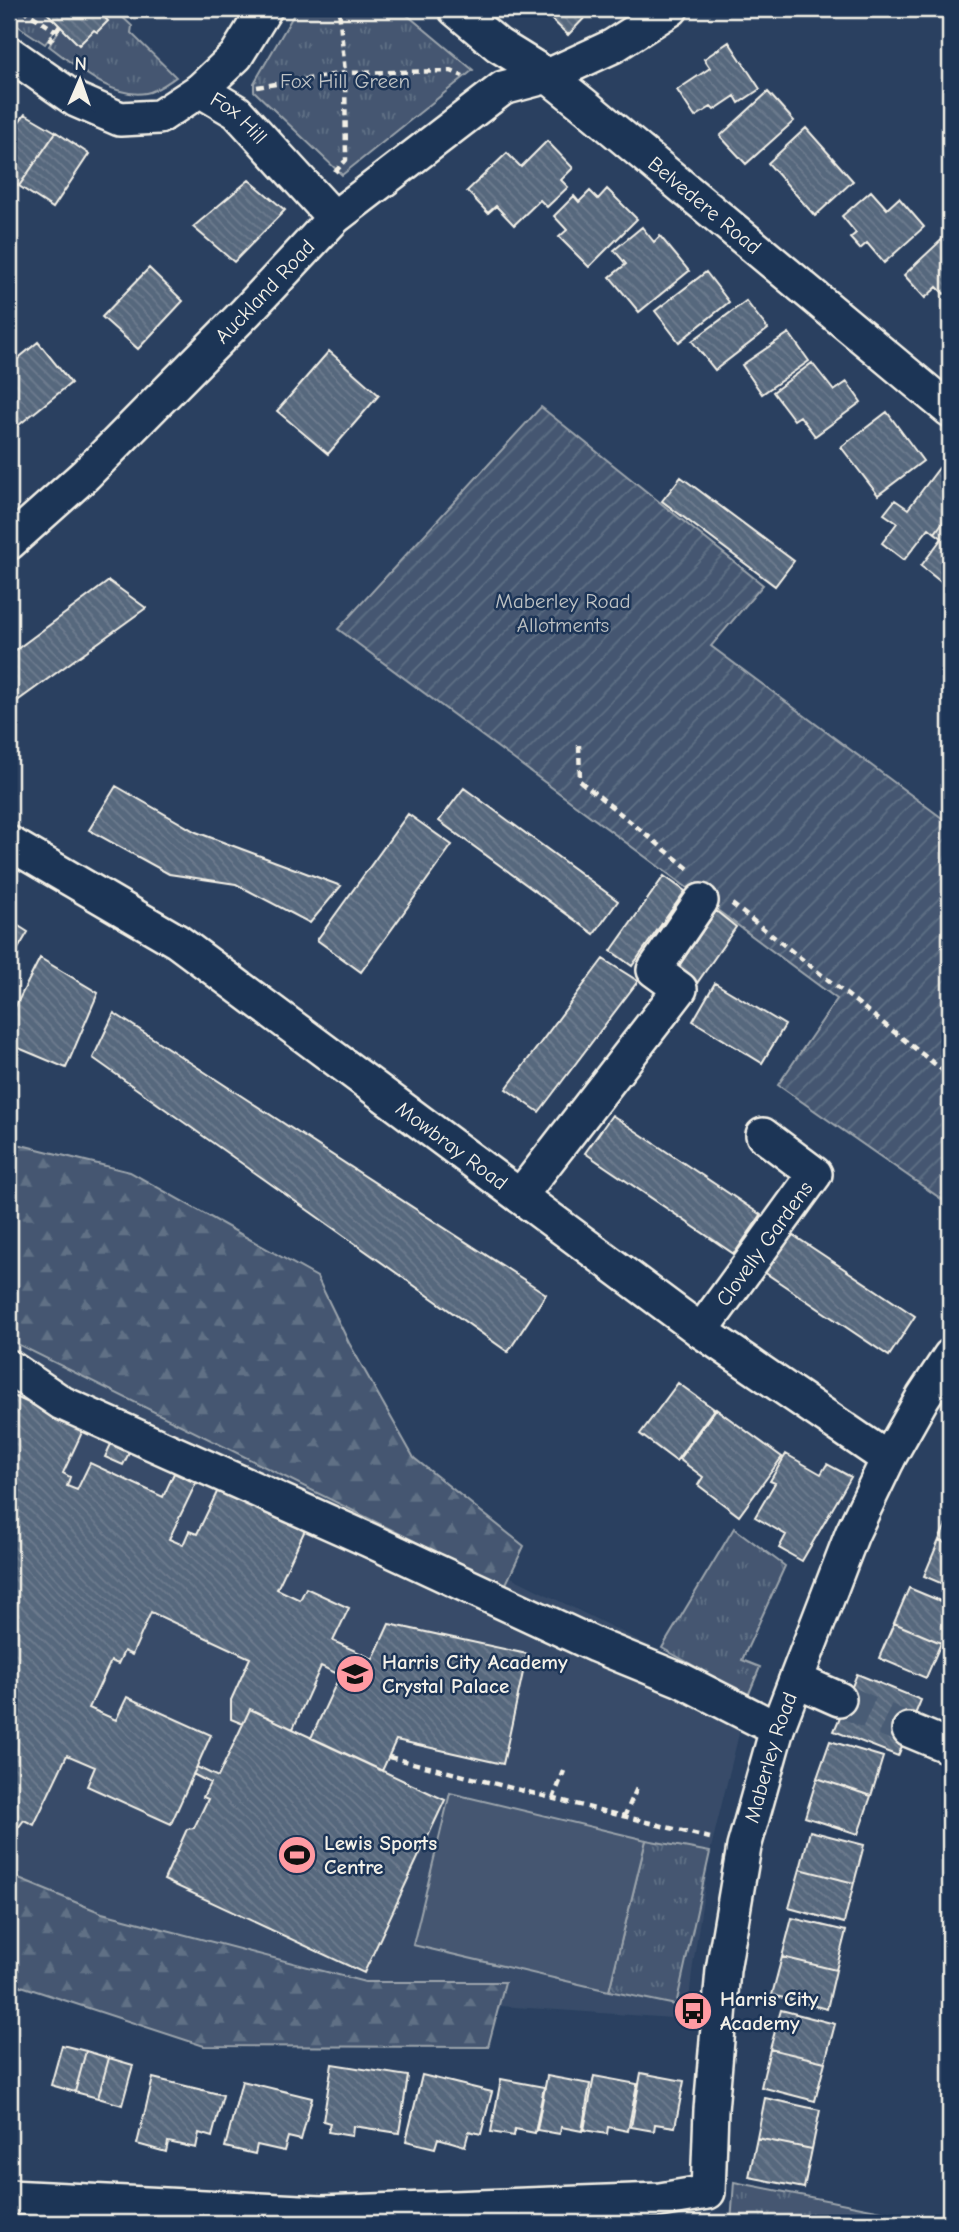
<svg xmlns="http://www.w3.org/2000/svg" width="959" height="2232" font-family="'Comic Neue',sans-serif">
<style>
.built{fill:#374c69}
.grass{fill:url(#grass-tufts);stroke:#9ca4ac;stroke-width:2}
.forest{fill:url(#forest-firs);stroke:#9ca4ac;stroke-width:2}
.garden{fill:url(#garden-furrows);stroke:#9ca4ac;stroke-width:2}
.pitch{fill:#445771;stroke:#9ca4ac;stroke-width:2}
.building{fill:url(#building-back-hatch);stroke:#f4f1e8;stroke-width:2}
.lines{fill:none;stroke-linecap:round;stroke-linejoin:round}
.minor-tunnel{stroke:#485b74;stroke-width:33;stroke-dasharray:33 17;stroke-linecap:butt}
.minor-casing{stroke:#f4f1e8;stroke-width:38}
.path{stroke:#f4f1e8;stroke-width:4.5;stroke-dasharray:7 5;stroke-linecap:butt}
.minor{stroke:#1d3557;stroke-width:33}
.labels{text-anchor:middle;stroke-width:5;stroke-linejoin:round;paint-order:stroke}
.park-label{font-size:21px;fill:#bfc3c4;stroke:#1d3557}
.street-label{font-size:21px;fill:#f4f1e8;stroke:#1d3557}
.poi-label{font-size:21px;font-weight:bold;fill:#f4f1e8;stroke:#1d3557;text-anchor:start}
</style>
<defs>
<pattern id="grass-tufts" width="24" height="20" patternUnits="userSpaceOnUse" patternTransform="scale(1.75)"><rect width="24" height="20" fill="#445771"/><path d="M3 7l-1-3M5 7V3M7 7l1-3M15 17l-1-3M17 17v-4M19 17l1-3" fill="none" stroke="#607085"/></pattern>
<pattern id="forest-firs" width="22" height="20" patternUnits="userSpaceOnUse" patternTransform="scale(1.75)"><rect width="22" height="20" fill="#445771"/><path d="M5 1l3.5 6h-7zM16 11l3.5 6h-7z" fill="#607085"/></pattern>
<pattern id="garden-furrows" width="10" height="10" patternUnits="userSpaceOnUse" patternTransform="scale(1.75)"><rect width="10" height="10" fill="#445771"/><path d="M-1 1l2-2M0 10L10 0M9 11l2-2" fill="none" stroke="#607085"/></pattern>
<pattern id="building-back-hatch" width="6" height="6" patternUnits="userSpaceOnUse" patternTransform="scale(1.75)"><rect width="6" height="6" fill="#56677d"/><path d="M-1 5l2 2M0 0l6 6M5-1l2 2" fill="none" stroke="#6f7d8f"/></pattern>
</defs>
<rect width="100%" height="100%" fill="#2a4060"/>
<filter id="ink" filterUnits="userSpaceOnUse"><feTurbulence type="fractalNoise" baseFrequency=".0143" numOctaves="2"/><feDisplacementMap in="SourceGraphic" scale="14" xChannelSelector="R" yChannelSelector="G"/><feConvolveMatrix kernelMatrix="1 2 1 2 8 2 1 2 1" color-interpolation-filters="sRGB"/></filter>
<g filter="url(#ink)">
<path class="built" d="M9,1328l645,320 93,53 -37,151 -18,120 -5,47 -634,-44 -44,-16z"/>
<path class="grass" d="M9,9h34l16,16 -14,19 -36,-24z
M96,9h18l18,17 -1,7 45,44c-9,6 -19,14 -30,16 -35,6 -71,-28 -97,-47l12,-19 33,3 3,2 11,-11z
M297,9h103l73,61 -131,105 -88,-84v-8z
M734,1528l51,38 -43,94 18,7 -12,29 -86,-48z
M646,1840l64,12 -34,153 -67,-14z
M734,2182l209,41h1h-213z"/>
<path class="forest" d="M9,1142l121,30 187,105 32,66 65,115 110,88 -19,40 -496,-246z
M9,1875l93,38 263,69h140l-17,65 -284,-1 -195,-64z"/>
<path class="garden" d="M541,407l222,178 -52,61 239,178v381l-172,-120 59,-86 -499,-370z"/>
<path class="pitch" d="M450,1793l196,47 -37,151 -196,-46z"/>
<path class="building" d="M43,9h53l12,12 -11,11 -3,-2 -15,15z
M541,9h52l-25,26z
M729,42l31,47 -21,14 -4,-7 -21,14 -3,-3 -16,10 -18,-27 33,-22 -6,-9z
M768,92l26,29 -48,43 -26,-28z
M25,114l31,18 -37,54 -10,-7v-44z
M806,128l47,53 -38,35 -47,-53z
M56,132l33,22 -36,54 -34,-22z
M547,141l26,27 -12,12 7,7 -21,20 -7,-7 -26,25 -18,-19 -8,7 -21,-22 40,-38 14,14z
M249,180l36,30 -51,52 -41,-35z
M607,189l30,30 -48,48 -30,-30 8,-7 -13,-14 20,-20 5,6 11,-11 8,8z
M871,191l16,18 12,-11 25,29 -40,36 -17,-20 -7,6 -10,-11 6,-5 -14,-17z
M642,227l12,15 6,-6 29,35 -50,41 -29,-35 16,-13 -12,-14z
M950,232v59l-6,3 -7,-7 -12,11 -21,-23z
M149,268l34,33 -45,48 -36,-32z
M706,272l23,30 -50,40 -24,-31z
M746,301l22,28 -53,41 -23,-29z
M789,333l20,28 -47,33 -20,-29z
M38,342l33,41 -62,50v-67z
M329,351l50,44 -51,59 -51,-43z
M812,363l22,28 13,-9 14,20 -46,34 -15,-20 -6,4 -21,-28z
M887,412l36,49 -45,34 -37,-48z
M939,468l11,9v35l-15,21 -6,-5 -25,32 -22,-17 15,-20 -13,-9 11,-14 13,9z
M681,477l113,84 -19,25 -113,-85z
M950,512v58l-9,12 -20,-16 21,-28 -7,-5z
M109,581l37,27 -137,99v-52z
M116,786l80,46 145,54 -31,37 -74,-39 -67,-10 -80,-44z
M464,788l154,113 -24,33 -155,-113z
M408,814l44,31 -91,127 -44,-32z
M664,876l21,15 -53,75 -21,-15z
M716,911l20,16 -41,59 -20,-14z
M9,920l19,12 -19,32z
M40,958l58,35 -32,75 -57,-24v-25z
M603,959l35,22 -99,131 -33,-23z
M715,983l70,42 -23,38 -69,-42z
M114,1013l432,281 -38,58 -415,-294z
M612,1115l149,100 -27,39 -149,-101z
M790,1233l125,83 -26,40 -125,-84z
M678,1383l36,26 -38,52 -36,-27z
M9,1394l75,34 -21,45 7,4 -3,9 10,4 13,-27 73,34 11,-24 22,10 -27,56 14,6 6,-14 8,3 21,-44 87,40 -28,59 23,11 6,-12 43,20 -16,33 40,18 16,-35 138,30 -24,110 -107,-24 -14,31 -71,-33 29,-63 -19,-9 -28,63 -43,-20 -7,15 -12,-5v-19l19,-42 -99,-46 -19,43 -8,-4 -6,13 -7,-3 -22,47 27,12 11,-23 84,38 -40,89 -84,-38 8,-19 -28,-12 -33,70 -10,-5 -15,20z
M716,1409l66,48 -43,59 -41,-31 5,-8 -24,-18z
M111,1444l18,9 -6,12 -18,-8z
M786,1454l35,20 6,-10 24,13 -49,84 -23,-13 7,-13 -31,-18 20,-34 -5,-2z
M950,1516v29l-11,-5z
M939,1540l11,5v42l-26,-11z
M909,1588l41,17v23l-2,-1 -7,16 -47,-20z
M894,1623l47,20 -15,35 -47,-20z
M857,1674l64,26 -23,56 -64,-25 6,-14 -7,-2 11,-28 7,2z
M250,1709l195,91 -81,173 -200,-93 23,-51 7,-1 14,-29 -5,-2 7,-14 -17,-9 4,-7 21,10z
M830,1741l53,16 -12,39 -54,-18z
M817,1778l54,18 -13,38 -53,-17z
M810,1831l54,14 -10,38 -54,-14z
M800,1869l54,14 -10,40 -55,-15z
M792,1918l54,13 -10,39 -54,-13z
M782,1957l54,13 -9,39 -55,-14z
M781,2010l54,14 -10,38 -55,-13z
M62,2045l24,6 -11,41 -24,-7z
M770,2049l55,13 -10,39 -54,-14z
M86,2051l23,7 -11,40 -23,-6z
M109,2058l24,7 -11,40 -24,-7z
M332,2064l76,12 -9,57 -46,-7 -1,10 -24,-4 2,-9 -7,-2z
M641,2073l43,8 -9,46 -20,-3 -1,7 -23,-4z
M422,2075l70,17 -11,42 -12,-3 -4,15 -27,-8 -3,10 -29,-7z
M547,2076l43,8 -8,47 -21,-4 -1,7 -23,-4z
M594,2076l43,8 -9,47 -20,-4 -1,7 -23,-4z
M153,2078l70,17 -11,42 -13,-4 -3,15 -28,-6 -2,10 -29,-8z
M501,2079l43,8 -9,46 -20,-4 -1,7 -23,-4z
M242,2081l70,17 -11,42 -13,-3 -4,14 -27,-6 -2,9 -30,-7z
M765,2098l55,12 -8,39 -55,-11z
M757,2138l55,11 -8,39 -55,-11z"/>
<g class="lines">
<path class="minor-tunnel" d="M839,1699l70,31"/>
<g class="minor-casing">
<g id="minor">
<path id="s1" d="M455,9l43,36 50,31 35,28 367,306"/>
<path id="s2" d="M9,53l67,47 44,19 39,-2 41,-27 37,22 97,106"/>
<path d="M200,90l36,-34 29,-47"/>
<path id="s3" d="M9,543l76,-68 161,-163 88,-94 169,-130 45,-12 65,-30 58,-37"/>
<path id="s4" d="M9,843l168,98 524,390 187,128"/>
<path d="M520,1196l160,-207 -26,-19 47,-69"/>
<path id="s5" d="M701,1331l114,-157 -52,-39"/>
<path d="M9,1367l53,36 307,137 226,105 86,35 96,49"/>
<path d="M796,1680l43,19"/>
<path d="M909,1730l41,17"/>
<path id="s6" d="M9,2197l312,16 339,-13 48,-8 3,-82 12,-140 21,-123 33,-118 75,-195 36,-75 35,-62 27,-41"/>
</g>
</g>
<path class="path" d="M22,9l34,22
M49,42l11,-16
M257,87l88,-14 106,-2 12,5
M335,172l11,-12 -1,-87 -6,-64
M579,745l1,36 110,89
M732,904l218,172
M389,1757l325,82
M553,1799l11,-28
M624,1817l14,-31"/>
<use href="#minor" class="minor"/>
</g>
</g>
<defs>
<g id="school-disc" transform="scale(2.0125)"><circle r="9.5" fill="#ff9aa2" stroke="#1d3557"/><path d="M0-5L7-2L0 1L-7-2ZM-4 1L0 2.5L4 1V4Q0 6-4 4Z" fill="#111"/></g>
<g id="stadium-disc" transform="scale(2.0125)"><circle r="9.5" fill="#ff9aa2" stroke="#1d3557"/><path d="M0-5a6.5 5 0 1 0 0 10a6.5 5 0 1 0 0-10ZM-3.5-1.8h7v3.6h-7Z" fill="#111"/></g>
<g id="bus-disc" transform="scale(2.0125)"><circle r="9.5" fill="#ff9aa2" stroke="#1d3557"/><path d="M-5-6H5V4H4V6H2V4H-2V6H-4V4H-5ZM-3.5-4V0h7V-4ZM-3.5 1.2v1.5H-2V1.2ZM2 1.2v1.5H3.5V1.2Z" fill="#111"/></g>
</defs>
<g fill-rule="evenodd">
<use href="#school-disc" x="355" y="1674"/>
<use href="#stadium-disc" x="297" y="1855"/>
<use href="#bus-disc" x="693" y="2011"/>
</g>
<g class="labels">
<g class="park-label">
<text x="345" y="88">Fox Hill Green</text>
<text x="563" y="608">Maberley Road<tspan x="563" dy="24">Allotments</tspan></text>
</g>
<g class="street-label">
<text dy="7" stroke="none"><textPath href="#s2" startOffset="266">Fox Hill</textPath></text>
<text dy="7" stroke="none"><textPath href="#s1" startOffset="318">Belvedere Road</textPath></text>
<text dy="7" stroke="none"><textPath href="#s3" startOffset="359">Auckland Road</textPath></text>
<text dy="7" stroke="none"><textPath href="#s4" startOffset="537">Mowbray Road</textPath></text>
<text dy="7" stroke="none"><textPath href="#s5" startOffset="108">Clovelly Gardens</textPath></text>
<text dy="7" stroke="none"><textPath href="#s6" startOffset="1141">Maberley Road</textPath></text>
</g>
<g class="poi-label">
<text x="382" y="1669">Harris City Academy<tspan x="382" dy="24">Crystal Palace</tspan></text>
<text x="324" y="1850">Lewis Sports<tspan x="324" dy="24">Centre</tspan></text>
<text x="720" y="2006">Harris City<tspan x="720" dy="24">Academy</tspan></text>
</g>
</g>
<rect width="959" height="2232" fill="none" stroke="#1d3557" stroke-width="35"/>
<rect x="18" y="18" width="924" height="2197" fill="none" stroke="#f4f1e8" stroke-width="2.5" filter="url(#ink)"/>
<g transform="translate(80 80) rotate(2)" stroke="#1d3557" stroke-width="5" paint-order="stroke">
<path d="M0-5L12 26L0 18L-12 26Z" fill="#f4f1e8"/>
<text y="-10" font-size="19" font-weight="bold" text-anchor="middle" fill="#f4f1e8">N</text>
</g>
</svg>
